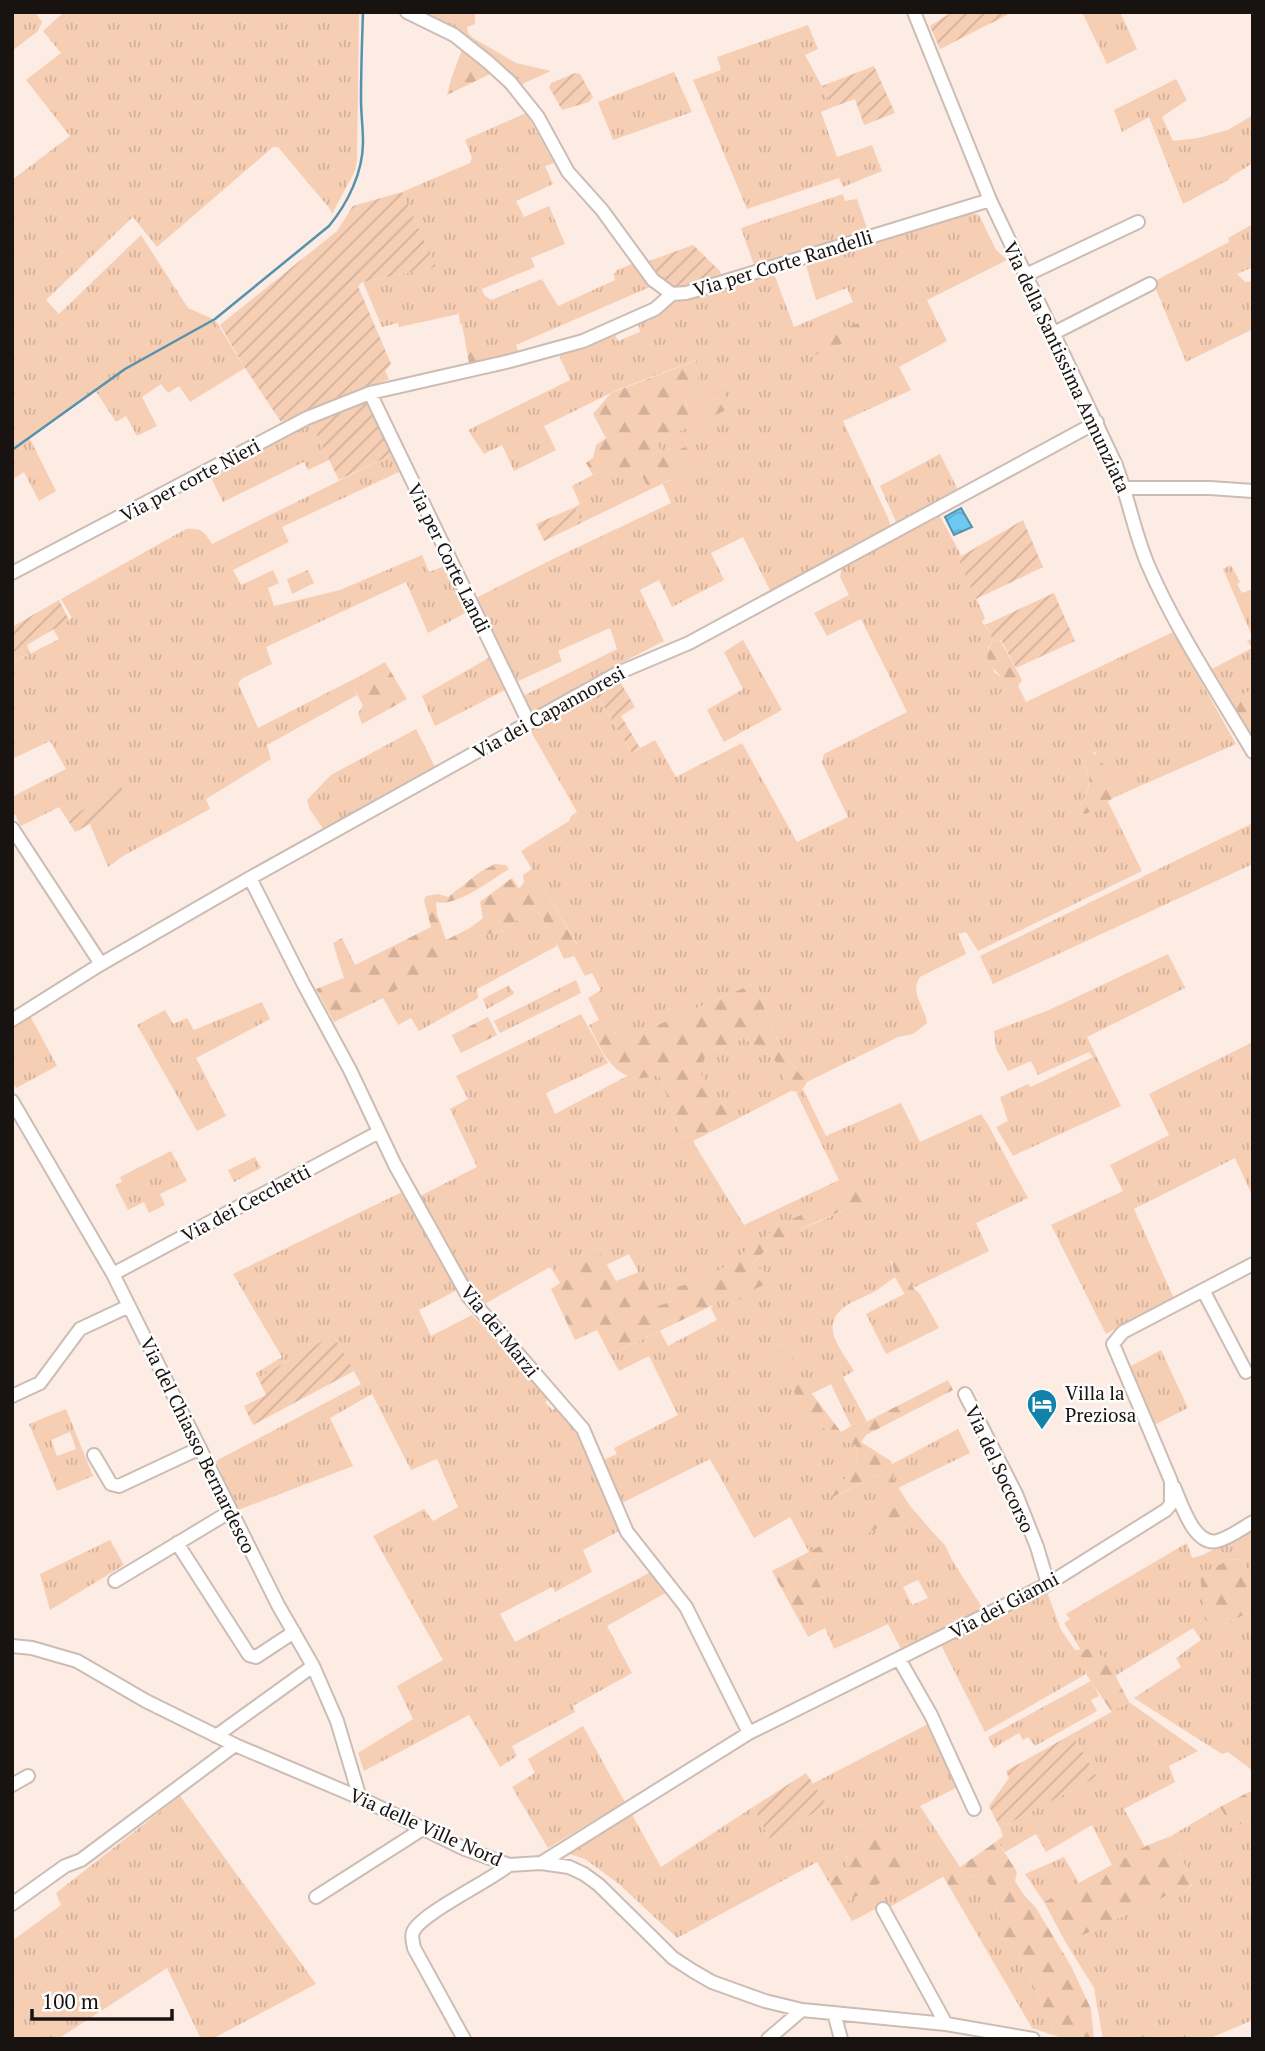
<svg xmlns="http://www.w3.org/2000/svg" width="1265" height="2051" font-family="'PT Serif',serif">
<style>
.grass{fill:url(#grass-tufts);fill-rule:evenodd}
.forest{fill:url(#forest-firs)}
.garden{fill:url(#garden-furrows)}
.water{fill:url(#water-waves);stroke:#5492ae;stroke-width:2}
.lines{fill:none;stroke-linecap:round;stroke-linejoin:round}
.stream{stroke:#5492ae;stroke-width:2.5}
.minor-casing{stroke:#ccbdb4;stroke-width:16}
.minor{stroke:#fff;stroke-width:12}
.labels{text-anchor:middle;stroke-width:5;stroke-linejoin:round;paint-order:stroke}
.street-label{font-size:19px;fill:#181310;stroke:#fdfdfd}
.poi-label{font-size:19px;fill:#181310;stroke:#fdfdfd;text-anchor:start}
</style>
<defs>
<pattern id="grass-tufts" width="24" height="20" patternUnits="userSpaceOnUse" patternTransform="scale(1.75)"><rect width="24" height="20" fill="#f6ceb4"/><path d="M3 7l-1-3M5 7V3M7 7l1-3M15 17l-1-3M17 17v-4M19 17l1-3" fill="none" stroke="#d2b09a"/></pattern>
<pattern id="forest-firs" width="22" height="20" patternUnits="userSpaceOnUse" patternTransform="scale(1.75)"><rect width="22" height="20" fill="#f6ceb4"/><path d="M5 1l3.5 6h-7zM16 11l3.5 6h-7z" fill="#d2b09a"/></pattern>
<pattern id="garden-furrows" width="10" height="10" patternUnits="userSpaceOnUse" patternTransform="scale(1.75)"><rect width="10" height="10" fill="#f6ceb4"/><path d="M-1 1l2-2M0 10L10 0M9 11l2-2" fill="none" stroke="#d2b09a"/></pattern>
<pattern id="water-waves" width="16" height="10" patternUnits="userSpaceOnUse" patternTransform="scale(1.75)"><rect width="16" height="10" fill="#6dc9f2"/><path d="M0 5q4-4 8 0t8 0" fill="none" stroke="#5eacce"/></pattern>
</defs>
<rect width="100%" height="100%" fill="#fcece3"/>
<path class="grass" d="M12,12h23l7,10 -4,9 -26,20z
M64,12h295l-2,148 -2,11 -23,43 -2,-5 -52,-62h-5l-116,100 -24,-30 -87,83 13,14 82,-79 47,73 27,12 30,48 -55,34 -11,-16 -11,7 -7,-9 -19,13 15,29 -20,10 -11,-20 -10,6 -21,-32 -66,47 27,54 -17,10 -15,-29 -12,8v-300l58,-44 -44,-56 35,-27 -18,-22z
M422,12h53v12l-8,3 1,6 5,5 43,25 35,8 -31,14 -15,-16 -49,-40z
M1082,12h38l17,37 -30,15z
M808,25l10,24 -13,6 28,52 -12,5 16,45 35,-12 10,26 -39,16 -4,-9 -92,31 -54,-129 28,-10 -4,-13z
M674,72l18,40 -79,28 -15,-38z
M1176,79l11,21 -25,17 11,24 25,-3 30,-8 25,-15v48l-21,13 -4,4 -45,24 -34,-87 -27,15 -8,-22z
M526,113l28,50 -9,3 8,18 -37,17 8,16 25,-11 16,38 -34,14 4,9 -53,22 2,6 7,5 51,-21 16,27 57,-26 -1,-6 3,-4 15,-6 18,23 -134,58 4,10 -39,8 -19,-39h-2l-1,-10 -60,13 -1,-4 -16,4 -19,-45 72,-15 -33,-75 68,-29 2,-5 -7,-18z
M843,194l2,7 12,-2 11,32 -113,37 -14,-40z
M969,212l10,3 17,35 11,10 -80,40 20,41 -48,26 12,23 -68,31 45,97 3,10 -120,64 -28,-55 -32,16 13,27 -52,27 -13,-27 -19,10 24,51 -51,26v3l-71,39 -7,3 -7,-2 -7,-13 96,-48 -7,-21 -52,23 4,10 -48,22 -42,-83 81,-41 118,-56 -8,-19 32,-17 -34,-14 -4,-12 73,-33 -42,-1 -3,-8 14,-8 -3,-31 -79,30 -73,36 12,24 -42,21 -12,-26 -18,9 -16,-24 102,-50 -11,-25 55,-22 4,8 22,-9 -2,-8 34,-21 102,-29 20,53 59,-25 -6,-14 -31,12 -10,-35z
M1253,224v43l-16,7 8,8 8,-1v48l-67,33 -33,-80 76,-40 -1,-4z
M310,422l19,38 -21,10 -4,-8 -81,40 -14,-28z
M395,453l8,17 -121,57 7,15 -56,28 8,15 32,-15 6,13 -11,5 6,18 66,-16 82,-35 7,17 16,-6 24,45 -41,22 -22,-51 -140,65 6,17 -29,14 -5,5 20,45 102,-52 -6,12 3,7 -90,50 4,14 -65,40 4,10 -87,47 -15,11 -18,-43 36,-25 -4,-11 -55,31 -8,-12 -38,19 -9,-17v-12l54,-28 -16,-28 -38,18v-96l47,-24 -6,-10 19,-11 -11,-19 125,-70c17,-1 18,3 26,15z
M940,454l18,36 -61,34 -17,-38z
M612,465l27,5 10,20 -68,33 -6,-16 5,-3 -8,-18z
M940,516l21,39 -3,3 27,60 -3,4 8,10 3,9 -5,7 6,24 9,7 3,8 -7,8 19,-9 8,16 147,-70 63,112 -119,52 -22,-44 -18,2c18,27 14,32 -1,59l10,1 21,-14 35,71 -164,80 -12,-19 -8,2 8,20 -46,23c-11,16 5,29 7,46l-14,11 -15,3 -91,45c-27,-27 -39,-64 -52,-99l-116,50 -18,6 -22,-19 -11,-22 13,-8 -9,-17 -7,3 -14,-26 6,-6 -56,-93 48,-30 2,-5 6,-4 -47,-82 59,-33h6l5,3 32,53 23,-13 21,37 66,-34 55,99 51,-25 -26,-54 2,-9 83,-42 -46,-93 -34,17 -13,-23 35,-18 -9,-18 2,-11z
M1231,565l9,17 -3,2 5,9 11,-4v100l-22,12 -19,-32 40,-21 -5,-7 6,-3 -30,-69z
M308,570l6,13 -22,11 -5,-15z
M743,640l39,70 -58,32 -17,-32 36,-21 -19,-37z
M492,656l15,33 -72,37 -13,-30z
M416,729l20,40 -112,61 -14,-20 -3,-10 24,-25z
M1253,823v41l-260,120 -13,-28z
M535,906l21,36 1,4 -80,43 1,9 -59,33 -8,-13 -13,7 -15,-27 70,-42 25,-20 25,-5z
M1168,954l17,34 -98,49 34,69 -108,50 -17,-29 12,-6 -8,-24 28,-13 3,3 62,-30 -4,-5 -51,23 -7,-14 -23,10 -12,-22 -2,-18 55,-21z
M576,980l5,13 -81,40 -6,-12z
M509,985l5,9 -27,15 -4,-10z
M262,1002l8,17 -74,39 30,58 -29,15 -60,-106 28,-15 8,14 14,-6 7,12z
M29,1014l28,52 -41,22 -4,-7v-55z
M581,1014l27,49 -62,30 9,21 74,-39 8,3 22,-3c9,21 13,42 24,62l9,-1 3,9 49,80 95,-45 -43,-88 7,-3 23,47 75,-33 19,39 61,-28 6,9 41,75 -52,25 13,28 -76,37 -31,-54 13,43c-6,4 -12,9 -18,13 -16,10 -48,16 -44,42 1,10 15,29 21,39l-11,6 24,44 -4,2 -2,-3 -10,6 -20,-42 -20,10 -20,-28 -3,-20 -4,-2 -15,6 37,62 21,19 29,15c5,24 -9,32 -27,44l5,7 45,-23 19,32 -89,46 -19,-35 -36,21 -44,-79 -90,45 -19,-43 16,-7 -3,-6 64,-33 -29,-59 -30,15 -9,-16 50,-24 8,15 49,-26 -6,-12 5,-8 9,-6 10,9 14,-11 17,-9 -13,-19c23,-31 79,-48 113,-63l-122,53 -35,24 -32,9 -7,15 -13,5 -28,-53 -23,11 -9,-18 -44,24 -3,-4 -69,39 -10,-13 -51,-97 57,-29 -27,-58 18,-10 -12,-23z
M744,1038l30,21 17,32 -50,26 -18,-12 -24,-33 7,-18z
M1253,1042v155l-18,-39 -101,51 41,92 -30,11 -39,22 -55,-109 72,-34 -13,-26 59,-30 -20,-41z
M171,1151l16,30 -27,13 5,11 -16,8 -5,-11 -16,8 -13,-25 7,-3 -2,-5z
M255,1157l6,11 -27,14 -6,-12z
M404,1191l53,99 -38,20 12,26 41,-21 78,83 -5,4 7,8 6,-3 29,41 36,81 -40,21 9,22 -37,20 -3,-5 -52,27 15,28 136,-70 16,20 -60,34 25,47 -59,33 2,6 -63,34 5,10 -17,11 -31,-52 -105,56 -6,-18 55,-34 -16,-33 46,-26 -70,-124 51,-27 9,12 25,-14 -21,-48 -26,11 -39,-76 -42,24 23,48 -115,44 -22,-49 145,-77 -28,-49 -75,43 -2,-5 26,-16 -49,-83z
M906,1293l21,41 -41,20 -20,-40z
M1161,1350l27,58 -34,17 -25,-58z
M66,1409l27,67 -36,15 -28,-67zM70,1432l6,17 -19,7 -6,-16z
M958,1429l12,24 -72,35 -6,-9v-15z
M905,1515l25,27 8,-4 7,7 8,17 31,48 -82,41 -14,-27 -54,25 -9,-21 -17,9 -14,-26 31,-16 -17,-33zM918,1580l10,18 -16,7 -9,-18z
M1253,1528v42l-7,-2 -5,-9 -12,1 -9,66 33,-15v160l-25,-19 -6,2 -88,-56 47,-31 -5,-9 25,-18 -8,-12 -78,48c-8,-15 -15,-27 -34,-26l-17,-27 6,-4 -4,-5 121,-71 5,15 11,-3z
M110,1540l14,25 -74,45 -10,-36z
M1046,1589l15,41 14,20 11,24 -101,58 -44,-87z
M1091,1681l8,15 -8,4 6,11 -62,35 -7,-9 -5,3 -4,-7 -25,15 -6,-11z
M1129,1702l69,49 -29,15 6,16 -51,27 21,38 -33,18 -20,-40 -46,27 -10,-18 -31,18 -8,-11 6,-5 -3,-8 97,-51 -25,-43z
M928,1724l28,64 -36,18 40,61 -72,41 -3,-4 -33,17 -10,-17 63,-35 -59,-14 3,12 -21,14 -11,-19 -140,76 -58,-54 -34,-25 -22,-7 67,-41 31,56 92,-60 17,32 57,-34 -15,-21z
M583,1726l42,76 -77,46 -36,-61 23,-14 -7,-14z
M180,1796l136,188 -104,55h-11l-34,-71 -109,71h-46v-98l49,-36 -5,-12z
M1220,1807l12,21 21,-10v202l-45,19h-105l-9,-51 -28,-45 106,-50h11l9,-8 -11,-30 -10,-19z
M1064,1857l15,26 -35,19 -19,-28z
M972,1875l16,7 13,39 -2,17 13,1 44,97 -24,-8 -82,-140z"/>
<path class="forest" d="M462,50l30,23 -45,22 4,-16z
M858,323l5,11 -50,22 -5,-11z
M462,324l11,6 8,33h-12z
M697,360l2,31 -14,8 3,8 35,-17 8,18 -74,33 4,12 6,1 19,-7 9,21 -46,22 -10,-20 -19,8 -8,-12 -19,9 -7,-12 7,-5 3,-13 10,-7 -13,-24 18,-21z
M1000,640l22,40 -4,6 -21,10 9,-9c-6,-19 -29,-23 -13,-46z
M385,662l22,37 -45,25 -4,-11 5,-7 -9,-18 6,-12z
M1253,689v47l-2,2 -20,-37z
M1079,747c22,0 30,31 38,49l-31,18 -10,-1c15,-27 20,-32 1,-59z
M495,864l11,1 3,4c-18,11 -54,39 -73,33l1,12 9,26 24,-12 13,-10 -3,-16 32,-24 7,11 5,-7 -1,-7 9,-6 45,76 -6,5 3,6 -10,3 -8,-17 -21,-36 -32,25 -25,5 -25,20 -70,42 -49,24 -18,-33 28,-11 -11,-35 9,-5 13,27 76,-38 -7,-27 2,-4 12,-2 10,3 32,-25z
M755,983c13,35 25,72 52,99 -4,7 -7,11 -16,9l-17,-32 -30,-21 -38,16 -6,18 23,33 18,12 -48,24 -1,-5 -9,1c-11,-20 -15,-41 -24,-62 -6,1 -16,4 -22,3 -28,-4 -37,-32 -48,-53l10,-5 22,19 18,-6z
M488,1017l9,18 -36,18 -9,-18z
M857,1190l8,2 3,4 -1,5c-33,14 -94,34 -114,63l12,8 2,11 -18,9 -14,11 -10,-9 -9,6 -3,5 -103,50 -13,-25 -22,10 -24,-51 9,-6 -7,-12 44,-24 19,34 23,-9 19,34 12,-4 7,-15 32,-9 74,-55z
M882,1233l31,55 7,6 19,34 -12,6 -32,-57 -3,-15 -14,-13 -2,-9 1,-6z
M784,1344l4,2 6,16 -3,4 50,66 20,-12 3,3 84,-43 5,10 -87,45 -5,7 30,19 3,11 -1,7 17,27 28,32 -8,4 -25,-27 -97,47 17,33 -31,16 -22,-40 125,-65 -18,-32 -46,23 -4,-7c17,-12 32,-19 27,-44l-29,-15 -21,-19 -8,1 -1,-16 -28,-47z
M1241,1559l5,9 7,2v41l-33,15 -15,-6 -5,-45 29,-15z
M1090,1649l16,9 23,44 -17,10 -26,-38 -11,-24z
M1253,1790v28l-21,10 -12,-21z
M879,1822l27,47 -64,35 -14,-23 21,-14c-8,-30 7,-33 30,-45z
M1171,1836l10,19 11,29 -9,9h-11l-106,50 -22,-41 104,-57z
M997,1841l20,31 -2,9 9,14 12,13 35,58 20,43 3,30h-30l-8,-3 -44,-97 -13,-1 -2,-3 4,-14 -13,-39 -16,-7 -22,13 -7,-12 17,-9z"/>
<path class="garden" d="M952,12h61l-73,37 -10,-23z
M874,66l21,47 -31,12 -9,-26 -22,8 -11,-21z
M575,73l5,1 13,23 -4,5 -27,8 -13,-23 2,-4z
M402,192l34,75 -73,15 -5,4 33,78 -6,7 4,8 -108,43 -36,-54 -25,-43 117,-94 16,-25z
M693,245l27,26 1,4 -6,6 -40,9 -12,-6 -16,-19 2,-4z
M367,402l28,51 -56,27 -29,-58 8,-6z
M575,507l6,16 -37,18 -8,-17z
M1023,520l20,47 -67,32 -18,-41z
M1054,593l21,48 -59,27 -15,-28 -8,1 -3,-9 -5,-7z
M59,600l10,20 -42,25 3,8 -18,10v-9l3,-1 -3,-5v-21z
M619,680l16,27 -14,9 19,32 -8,5 -32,-53 -5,-3z
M122,787l4,12 -36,25 -15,8 -8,-13z
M333,1335l21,36 -101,54 -9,-19 22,-11 -8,-17z
M1072,1734l25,43 -97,51 -11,-22 20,-28 -3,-7z
M806,1773l21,32 -57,34 -17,-32z"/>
<path class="water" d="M961,508l11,19 -18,8 -9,-18z"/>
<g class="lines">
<path class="stream" d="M12,450l113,-81 90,-50 114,-93c19,-23 34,-54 34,-84 0,-14 -2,-29 -2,-43 0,-29 1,-58 2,-87"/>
<g class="minor-casing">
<path id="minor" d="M407,12l47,23 34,27 22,20 28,35 30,55 34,38 51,70 19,14 14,-1 11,-3 293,-90
M914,12l76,188 125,263c13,33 19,69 33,102 28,65 69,126 105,187
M1026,275l112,-53
M1054,333l96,-49
M370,393l159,330
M1125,488h85l43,3
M12,573l295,-155 63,-25 140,-32 73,-20 72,-32 17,-15
M12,828l89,136
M250,878l53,105 47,87 45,95 73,131 115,133 44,103 59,75 63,126
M12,1020l89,-56 149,-86 368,-205 71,-30 408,-221
M12,1101l101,173 165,331 35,61 24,55 23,77
M113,1274l266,-142
M1203,1290l43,82
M965,1394l51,100 21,53 11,37
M12,1396l28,-13 40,-54 49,-23
M94,1455l17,29 8,2 81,-38
M1174,1487c7,16 20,59 43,54 13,-3 25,-13 36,-19
M177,1543l72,112 7,2 38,-25
M115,1581l116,-70
M12,1646l20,2 45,13 69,40 89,44 125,53 105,51 44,16 32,-2 28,4 15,7 15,11 74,73 20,13 19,11 53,19 37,9 144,14 87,15
M899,1659l32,56 43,94
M216,1736l97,-70
M12,1785l16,-9
M541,1863l208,-130 299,-149 118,-74 5,-6v-23l-58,-137 10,-12 130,-68
M316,1897l108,-69
M12,1904l53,-38 16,-6 154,-115
M883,1909l63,115
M834,2013l7,26
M464,2039l-50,-91c-1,-6 -3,-11 -1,-16 7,-18 77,-51 96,-67
M768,2039l34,-29"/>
</g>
<use href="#minor" class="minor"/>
</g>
<defs>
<g id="hotel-pin" transform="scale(1.575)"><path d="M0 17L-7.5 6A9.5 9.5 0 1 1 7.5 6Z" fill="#1183aa" stroke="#fdfdfd"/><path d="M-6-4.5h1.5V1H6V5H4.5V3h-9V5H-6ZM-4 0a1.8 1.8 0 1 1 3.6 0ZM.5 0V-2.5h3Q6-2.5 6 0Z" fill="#fff"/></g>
</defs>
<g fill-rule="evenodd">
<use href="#hotel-pin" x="1042" y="1404"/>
</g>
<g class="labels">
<g class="street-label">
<text transform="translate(783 263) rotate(-17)" y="7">Via per Corte Randelli</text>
<text transform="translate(1067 367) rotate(65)" y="7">Via della Santissima Annunziata</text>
<text transform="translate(190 480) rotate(-28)" y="7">Via per corte Nieri</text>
<text transform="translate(449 558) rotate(64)" y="7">Via per Corte Landi</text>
<text transform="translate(549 712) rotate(-29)" y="7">Via dei Capannoresi</text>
<text transform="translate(246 1203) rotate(-28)" y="7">Via dei Cecchetti</text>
<text transform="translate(500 1331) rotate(51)" y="7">Via dei Marzi</text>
<text transform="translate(198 1445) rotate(64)" y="7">Via del Chiasso Bernardesco</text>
<text transform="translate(1000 1469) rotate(65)" y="7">Via del Soccorso</text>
<text transform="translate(1004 1605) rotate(-28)" y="7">Via dei Gianni</text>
<text transform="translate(426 1827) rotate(24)" y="7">Via delle Ville Nord</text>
</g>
<g class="poi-label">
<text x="1065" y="1400">Villa la<tspan x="1065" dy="22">Preziosa</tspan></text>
</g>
</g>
<rect width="1265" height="2051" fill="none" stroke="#181310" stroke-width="28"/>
<path d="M32 2009v10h140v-10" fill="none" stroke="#181310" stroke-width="3.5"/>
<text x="42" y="2009" font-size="21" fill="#181310" stroke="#fdfdfd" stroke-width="5" paint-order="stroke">100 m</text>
</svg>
